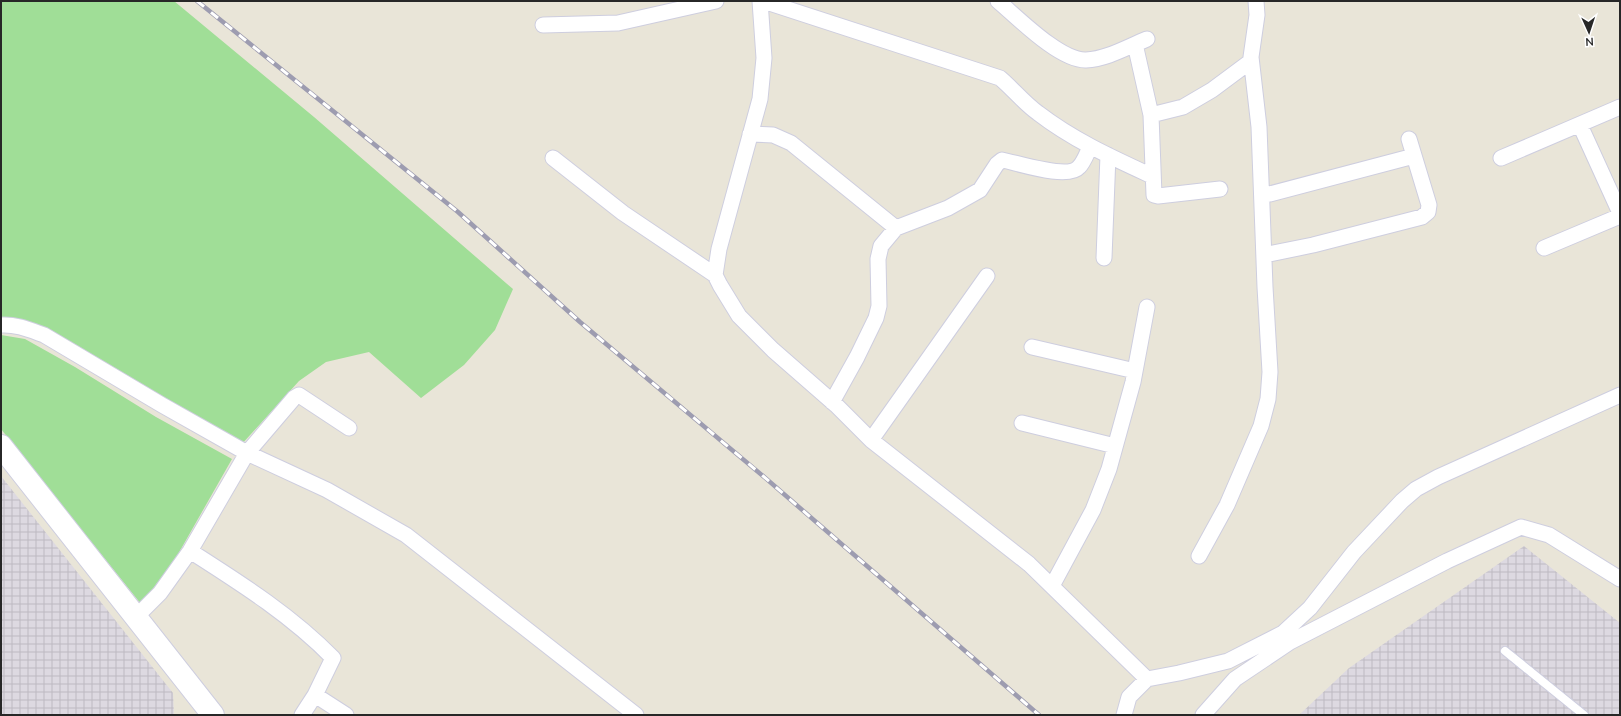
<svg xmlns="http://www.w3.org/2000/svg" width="1621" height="716" font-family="Mulish,sans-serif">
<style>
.industrial{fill:url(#industrial-grid)}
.grass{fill:#a0de97}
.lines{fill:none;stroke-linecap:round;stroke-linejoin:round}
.lane-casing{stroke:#cecedf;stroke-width:10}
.street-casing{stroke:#cecedf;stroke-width:17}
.secondary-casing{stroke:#cecedf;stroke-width:24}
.lane{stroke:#fff;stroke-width:8}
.street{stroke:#fff;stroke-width:15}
.secondary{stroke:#fff;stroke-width:22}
.rail-casing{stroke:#9d9cb0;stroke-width:4.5}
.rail{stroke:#fff;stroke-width:3;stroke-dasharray:9;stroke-linecap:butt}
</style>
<defs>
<pattern id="industrial-grid" width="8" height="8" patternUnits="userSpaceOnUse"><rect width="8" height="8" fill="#ddd9e1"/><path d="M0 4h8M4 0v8" fill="none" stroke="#bebac1"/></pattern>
</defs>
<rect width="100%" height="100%" fill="#e9e5d8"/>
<path class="industrial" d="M1,476l172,217 1,22h-173z
M1524,546l96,77v92h-321l50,-47z"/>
<path class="grass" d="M1,1h173l140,116 199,172 -18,41 -31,35 -43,33 -52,-46 -43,10 -27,19 -58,64 -240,-126z
M1,335l24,4 50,28 81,50 76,42 -59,104 -32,41 -140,-175z"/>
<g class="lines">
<g class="lane-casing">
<path id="lane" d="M1505,651l79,64"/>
</g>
<g class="street-casing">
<path id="street" d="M760,1l4,57 -4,41 -41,150 -4,26 5,10 19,31 34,34 63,55 35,35 158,124 118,115
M763,1l237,77c13,11 24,25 38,35 35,27 75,45 114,63
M998,1c19,16 62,60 88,59 21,-1 41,-13 61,-21
M543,25l75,-2 98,-22
M1135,44l16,71 3,80 4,1 62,-7
M1151,115l32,-8 29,-17 39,-29
M1580,125l40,88
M750,134l23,1 18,8 105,85
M553,158l70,55 92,62
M1501,158l119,-51
M1262,196l152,-40
M1544,248l76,-32
M1264,255l49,-10 109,-28 6,-5 1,-7 -20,-66
M1104,258l4,-103
M1,325c15,-1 29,5 43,10l118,70 85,48 80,37 79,45 230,180
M1032,347l103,24
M832,402l25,-45 19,-39 3,-12 -1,-47 3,-13 15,-18 52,-20 32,-18 17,-26 5,-4c16,3 66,20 77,7 5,-5 8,-14 11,-20
M1022,423l93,23
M871,440l116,-164
M190,551c50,32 101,64 143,107l-18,37 -13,20
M1199,556l28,-51 34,-79 7,-27 2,-27 -5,-85 -6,-160 -8,-70 6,-42 -1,-14
M1052,586l41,-76 16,-41 24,-87 14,-75
M136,617l24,-24 30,-42 57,-98 47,-55 5,-3 50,33
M315,695l31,20
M1124,715l5,-18 18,-18 32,-6 49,-12 55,-28 27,-25 44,-56 48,-51 14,-12 22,-12 182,-82
M1203,715l32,-36 55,-37 157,-81 74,-34 28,8 71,44"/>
</g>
<g class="secondary-casing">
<path id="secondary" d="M1,446l212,269"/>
</g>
<use href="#lane" class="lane"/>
<use href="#street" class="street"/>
<use href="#secondary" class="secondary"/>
<g class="rail-casing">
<path id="rail" d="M197,1l261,211 122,110 183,154 276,239"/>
</g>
<use href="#rail" class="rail"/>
</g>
<rect width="1621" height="716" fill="none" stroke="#272727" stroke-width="4"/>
<g transform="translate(1589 32) rotate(177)" stroke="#ffffff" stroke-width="3" paint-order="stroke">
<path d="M0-3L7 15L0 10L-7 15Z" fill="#272727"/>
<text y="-6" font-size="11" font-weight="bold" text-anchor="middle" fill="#272727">N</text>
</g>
</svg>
